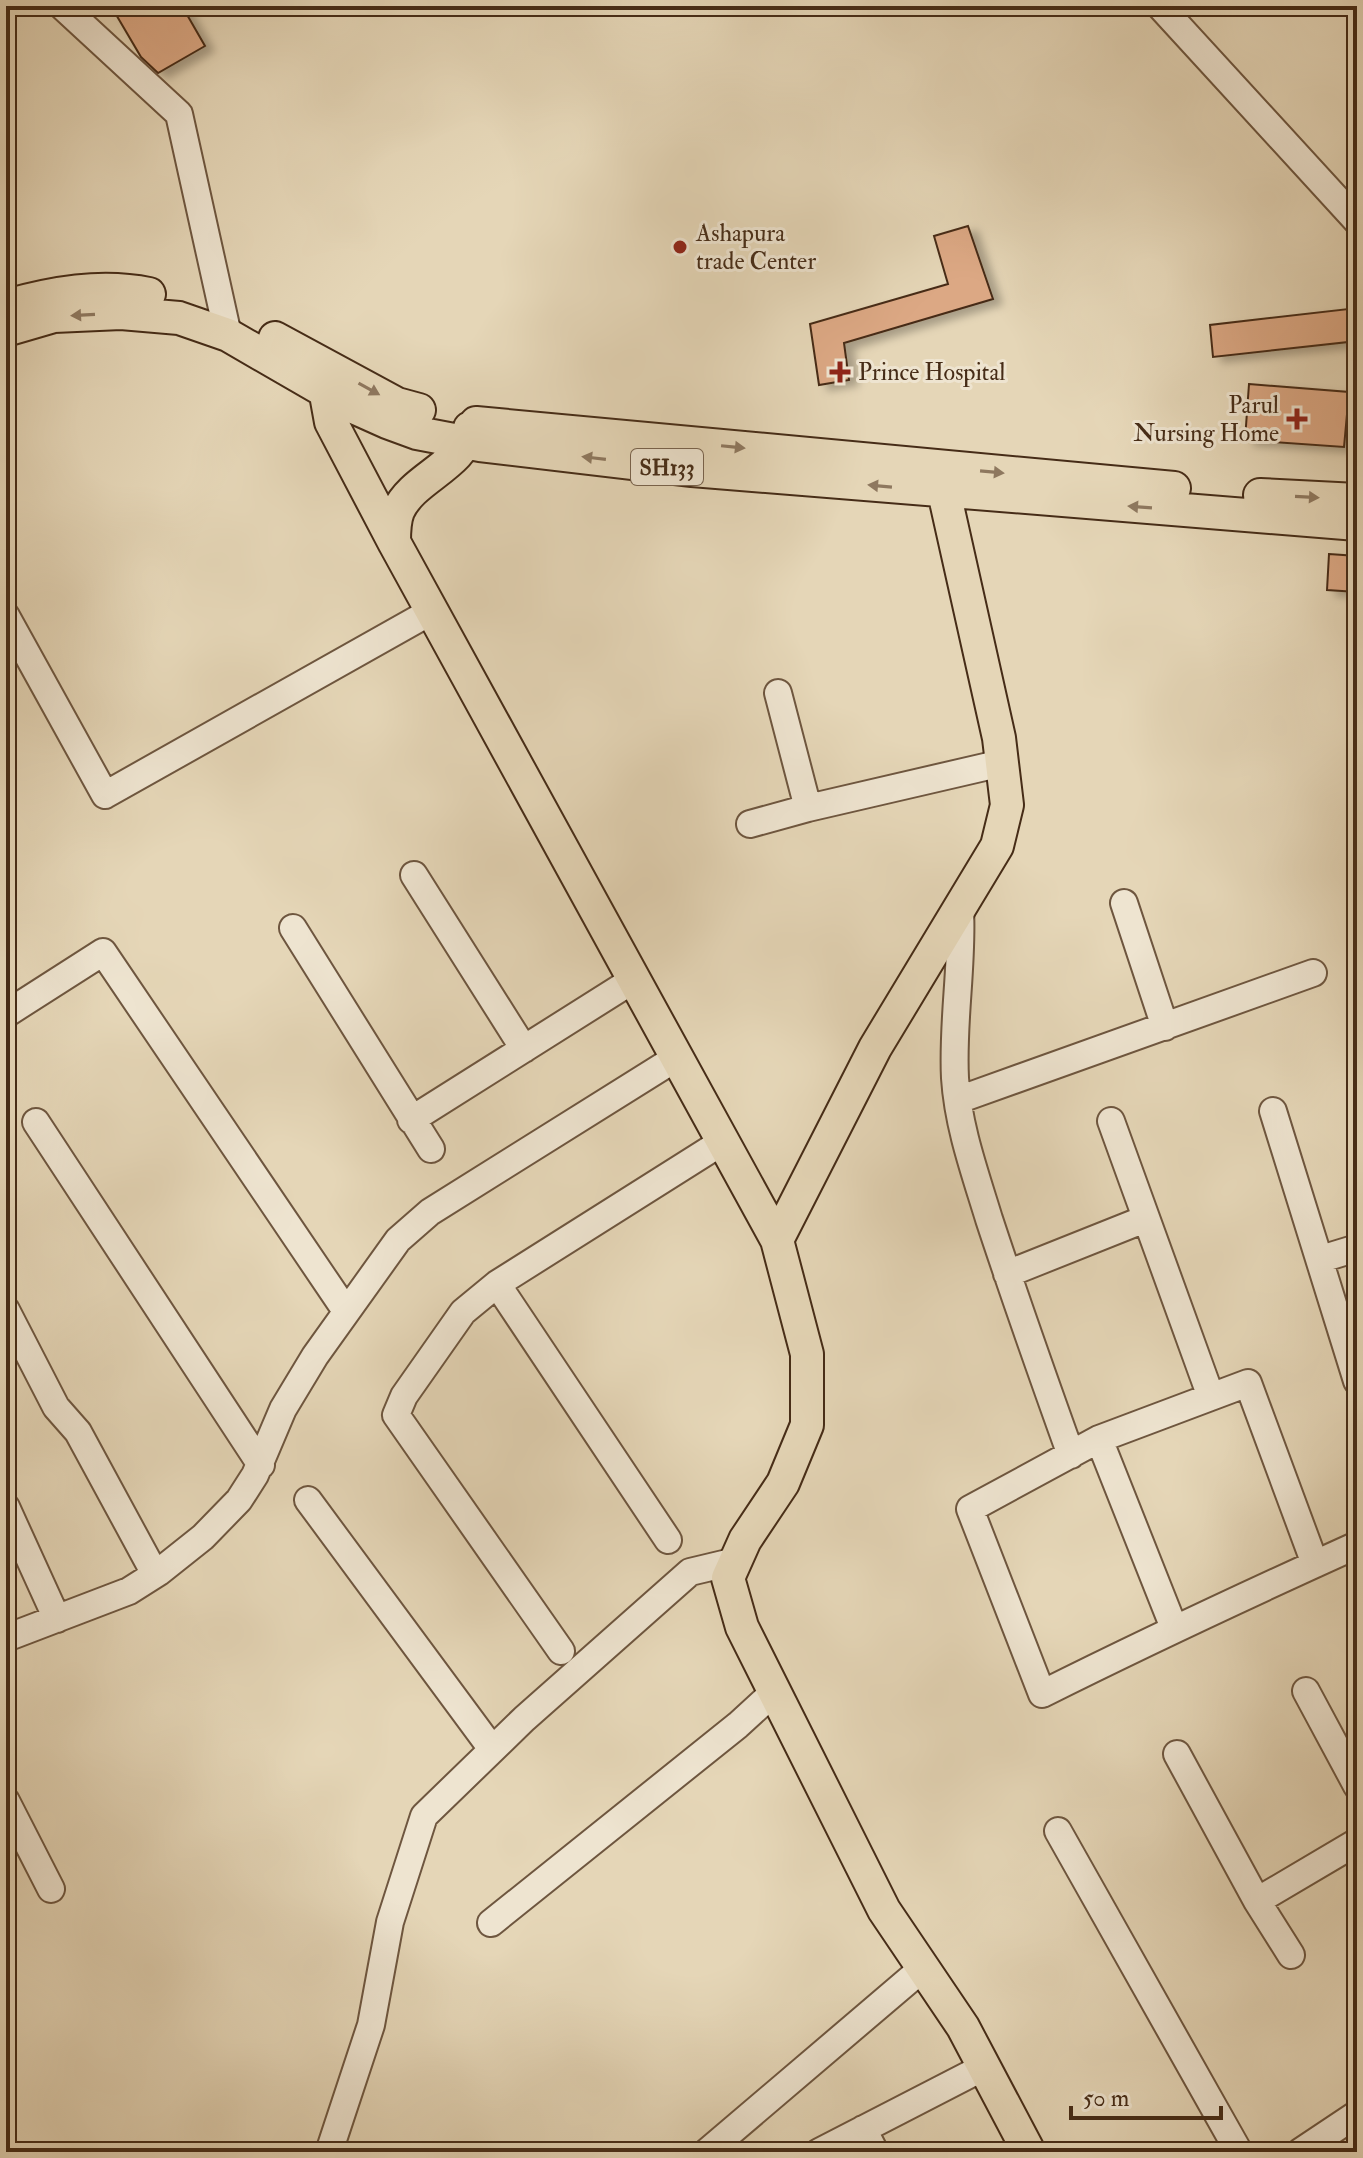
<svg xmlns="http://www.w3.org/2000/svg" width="1363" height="2158" font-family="'IM FELL Double Pica',serif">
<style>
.building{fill:#dca884;stroke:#462c17;stroke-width:2;filter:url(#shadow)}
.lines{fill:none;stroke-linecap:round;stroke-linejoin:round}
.minor-casing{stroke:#6e563f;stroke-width:30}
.major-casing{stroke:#462c17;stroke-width:36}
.minor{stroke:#eee4d0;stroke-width:26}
.major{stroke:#e5d6b7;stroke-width:32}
.oneway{fill:#8e785f}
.poi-dot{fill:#8f2418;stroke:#eee4d0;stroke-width:3}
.labels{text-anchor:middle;stroke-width:6;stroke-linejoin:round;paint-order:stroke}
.shield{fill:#eee4d0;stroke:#78634e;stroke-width:2}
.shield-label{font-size:22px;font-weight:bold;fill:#462c17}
.poi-label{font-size:24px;fill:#462c17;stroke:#eee4d0;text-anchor:start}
</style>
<defs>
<filter id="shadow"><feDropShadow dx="9" dy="5" stdDeviation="4" flood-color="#0004"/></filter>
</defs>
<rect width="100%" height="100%" fill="#e5d6b7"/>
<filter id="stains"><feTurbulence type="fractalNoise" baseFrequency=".0025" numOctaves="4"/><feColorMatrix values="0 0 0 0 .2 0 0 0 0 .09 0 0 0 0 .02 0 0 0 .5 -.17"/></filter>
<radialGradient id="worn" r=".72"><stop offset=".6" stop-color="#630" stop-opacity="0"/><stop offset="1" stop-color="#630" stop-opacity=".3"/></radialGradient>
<path class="building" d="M111,6h71l23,40 -47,27 -17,-16z
M968,226l25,73 -149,44 5,37 -30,5 -9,-61 138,-40 -14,-48z
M1357,308v33l-144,16 -3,-32z
M1249,384l100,8 -5,55 -99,-7z
M1329,554l28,2v36l-30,-2z"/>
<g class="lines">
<g class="minor-casing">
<path id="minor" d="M62,6l117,108 49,221
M1160,6l197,215
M6,616l99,179 327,-184
M778,693l30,115
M750,824l58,-16 194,-45
M414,875l110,174
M1124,903l41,124
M960,908c3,57 -8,113 -5,170 3,48 20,95 34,141 26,79 54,158 82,236
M293,928l138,221
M6,1014l97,-62 243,359
M958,1100l355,-127
M1273,1111l84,270
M411,1120l222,-140
M1111,1121l100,276
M36,1122l225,343
M1321,1259l36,-11
M1007,1274l138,-55
M497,1284l171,256
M6,1310l50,97 22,25 77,142
M1099,1439l75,189
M308,1500l184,249
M6,1507l51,112
M1315,1564l-67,-181 -149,56 -129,70 72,185c104,-52 209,-101 315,-149
M6,1638l123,-47 30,-19 44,-35 36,-37 16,-25 28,-66 32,-53 83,-116 32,-28 246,-154
M561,1651l-165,-236 8,-19 59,-84 34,-28 225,-142
M1306,1691l51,95
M1177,1754l80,147 34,54
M6,1801l45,88
M1058,1831l181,321
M1257,1901l100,-59
M491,1923l247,-198 36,-33
M863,2129l12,23
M329,2152l42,-127 19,-103 34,-106 100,-97 166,-147 46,-11
M707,2152l216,-184
M819,2152l165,-85
M1300,2152l57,-38"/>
</g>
<g class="major-casing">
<path id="major" d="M6,306c46,-13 95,-22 143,-12
M6,330l48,-14 67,-3 58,5 49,17 121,70 38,17 30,11 63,12 212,25 665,54
M275,338l122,66 22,6
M323,378l8,44 63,120 383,698
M476,423l698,65
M946,468l-2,24 55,246 8,67 -10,41 -122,202 -98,192 30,114v71l-24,58 -38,57 -17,38 14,49 142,283 79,117 66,125
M1260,495l97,5
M394,542c0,-11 0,-21 4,-31 15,-34 66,-45 72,-83"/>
</g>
<use href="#minor" class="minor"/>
<use href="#major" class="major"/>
</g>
<defs><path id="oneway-solid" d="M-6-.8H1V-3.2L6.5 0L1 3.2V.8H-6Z" transform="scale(2)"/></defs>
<g class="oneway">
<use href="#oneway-solid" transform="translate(83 315) rotate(177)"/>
<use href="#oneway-solid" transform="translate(369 389) rotate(29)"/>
<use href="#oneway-solid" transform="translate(733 447) rotate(6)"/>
<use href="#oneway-solid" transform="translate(594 458) rotate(-173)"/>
<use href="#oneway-solid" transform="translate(992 472) rotate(5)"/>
<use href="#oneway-solid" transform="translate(880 486) rotate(-175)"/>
<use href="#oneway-solid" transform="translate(1307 497) rotate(3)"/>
<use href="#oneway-solid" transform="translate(1140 507) rotate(-176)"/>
</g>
<g class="poi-dot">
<circle cx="680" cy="247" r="8"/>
<path d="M836 360h8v8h8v8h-8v8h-8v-8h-8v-8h8z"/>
<path d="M1293 407h8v8h8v8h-8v8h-8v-8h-8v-8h8z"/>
</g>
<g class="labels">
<rect class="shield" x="631" y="449" width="72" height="36" rx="6"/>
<g class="shield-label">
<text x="667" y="475">SH133</text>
</g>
<g class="poi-label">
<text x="696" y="241">Ashapura<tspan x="696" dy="28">trade Center</tspan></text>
<text x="858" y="380">Prince Hospital</text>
<text x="1279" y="413" text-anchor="end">Parul<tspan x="1279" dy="28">Nursing Home</tspan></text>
</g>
</g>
<rect width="1363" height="2158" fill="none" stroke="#e5d6b7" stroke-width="32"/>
<rect x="8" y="8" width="1347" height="2142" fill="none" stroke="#462c17" stroke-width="4"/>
<rect x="16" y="16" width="1331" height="2126" fill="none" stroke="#462c17" stroke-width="2"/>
<path d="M1071 2106v12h150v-12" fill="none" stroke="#462c17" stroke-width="4"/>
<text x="1083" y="2106" font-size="24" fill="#462c17" stroke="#eee4d0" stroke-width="6" paint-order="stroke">50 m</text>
<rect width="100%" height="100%" filter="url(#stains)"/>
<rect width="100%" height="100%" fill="url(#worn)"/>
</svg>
